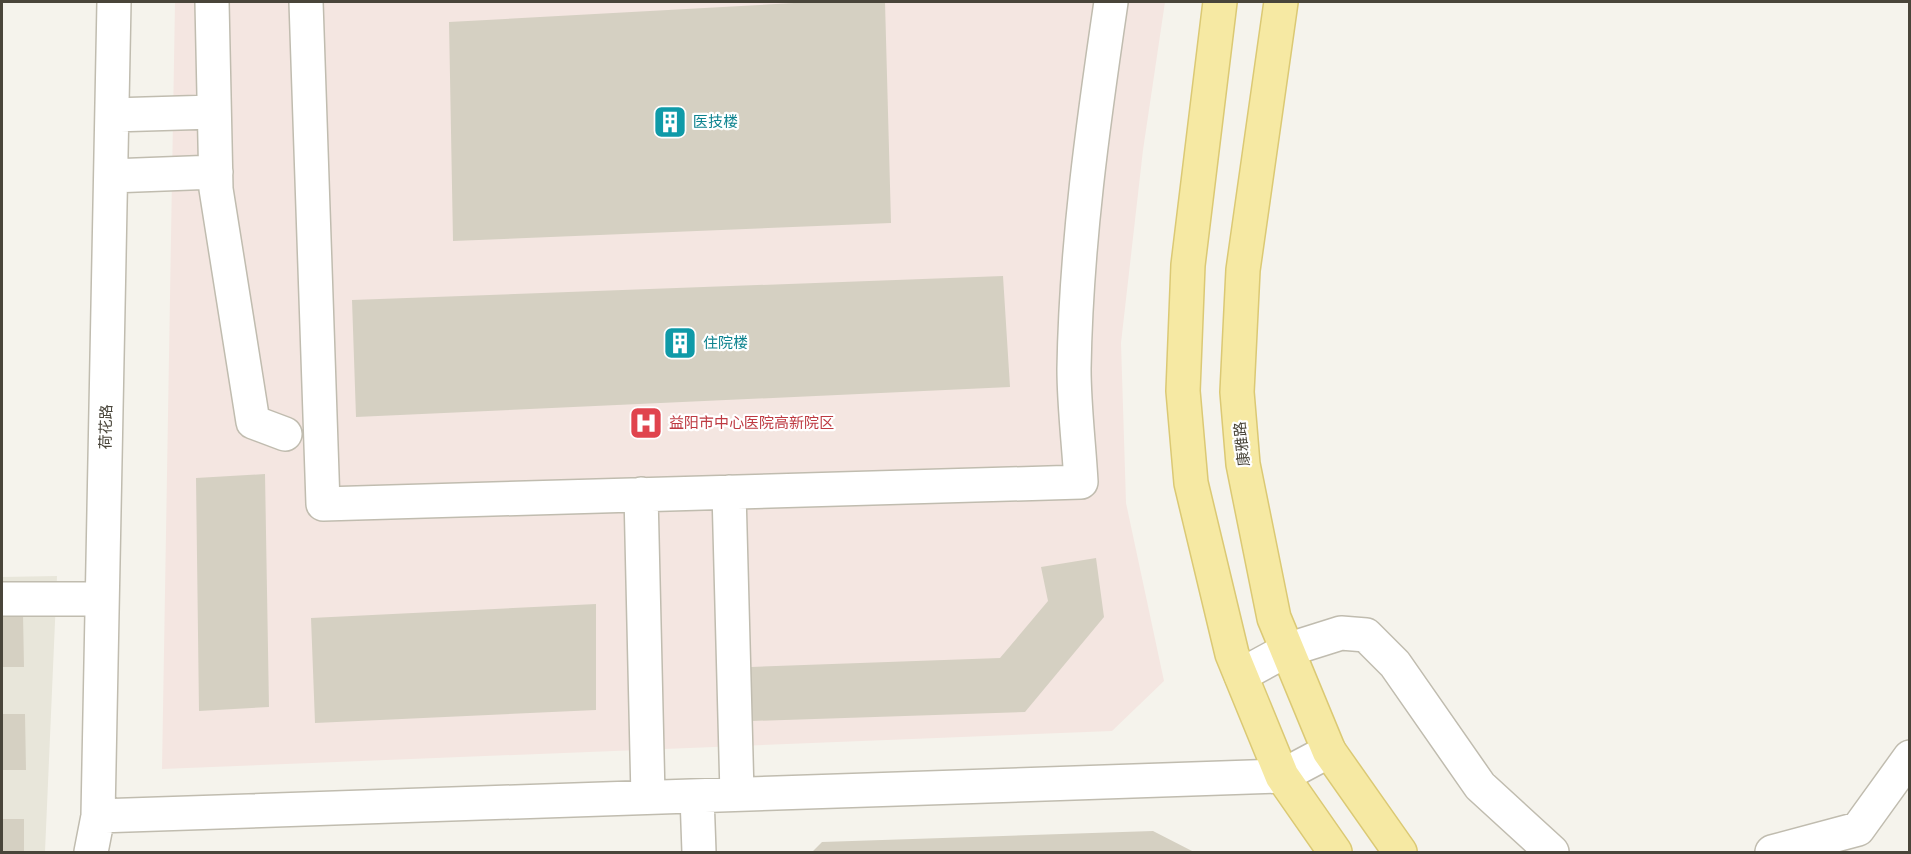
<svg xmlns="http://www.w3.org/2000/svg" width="1911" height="854" font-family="Roboto,'Noto Sans SC',sans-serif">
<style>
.residential{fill:#e8e6da}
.medical{fill:#f4e6e1}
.building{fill:#d5d0c2}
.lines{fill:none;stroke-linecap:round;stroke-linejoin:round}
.minor-casing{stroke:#c0bcaf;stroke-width:36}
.major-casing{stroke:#dbc974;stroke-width:36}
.minor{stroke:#fff;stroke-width:33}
.major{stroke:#f6e9a3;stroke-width:33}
.labels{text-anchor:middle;stroke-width:4.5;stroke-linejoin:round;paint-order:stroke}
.culture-label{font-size:15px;fill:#0d838f;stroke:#fff;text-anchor:start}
.health-label{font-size:15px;fill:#be3a42;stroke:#fff;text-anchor:start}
.street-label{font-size:15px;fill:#49453a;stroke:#fff}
</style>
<rect width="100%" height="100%" fill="#f5f3ec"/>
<path class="residential" d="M57,576l-12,276h-43v-275z"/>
<path class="medical" d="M175,2h990l-22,148 -22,193 5,160 38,178 -52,50 -950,38z"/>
<path class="building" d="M812,2h73l6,221 -438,18 -4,-219z
M1003,276l7,111 -654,30 -4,-117z
M265,474l4,233 -70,4 -3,-233z
M1096,558l8,59 -79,95 -274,9v-54l249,-9 48,-57 -7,-34z
M596,604v106l-281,13 -4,-105z
M23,614l1,53h-22v-52z
M2,714h23l1,56h-24z
M2,819h22v33h-22z
M1153,831l41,21h-382l10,-10z"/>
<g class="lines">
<g class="minor-casing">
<path id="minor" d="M212,2l4,187 37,233 32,12
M306,2l17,502 758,-22c-2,-37 -7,-76 -7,-113 2,-124 19,-245 37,-367
M112,115l102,-3
M111,176l105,-4
M729,492l8,302
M641,494l7,303
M2,599h100
M1241,675l46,-25 54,-17 25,2 29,29 85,122 72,66
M697,796l2,56
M98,816l1184,-40 47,-25
M91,852l7,-36 16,-814
M1772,852l86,-23 52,-72"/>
</g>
<g class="major-casing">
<path id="major" d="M1220,2l-32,263 -5,126 8,92 41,171 50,122 53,76
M1281,2l-38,268 -6,122 6,72 31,154 55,133 71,101"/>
</g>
<use href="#minor" class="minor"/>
<use href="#major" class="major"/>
</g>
<defs>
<g id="building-square" transform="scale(1.725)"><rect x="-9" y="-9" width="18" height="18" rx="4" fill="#0f9aa8" stroke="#fff"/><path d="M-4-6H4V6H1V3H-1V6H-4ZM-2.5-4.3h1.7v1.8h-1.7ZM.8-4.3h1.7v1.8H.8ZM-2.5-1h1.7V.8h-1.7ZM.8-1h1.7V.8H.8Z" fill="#fff"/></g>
<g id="hospital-square" transform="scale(1.725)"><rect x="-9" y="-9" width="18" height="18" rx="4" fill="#e0444e" stroke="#fff"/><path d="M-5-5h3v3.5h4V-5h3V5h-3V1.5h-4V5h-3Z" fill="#fff"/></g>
</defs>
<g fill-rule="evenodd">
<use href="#building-square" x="670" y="122"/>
<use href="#building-square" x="680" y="343"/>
<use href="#hospital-square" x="646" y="423"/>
</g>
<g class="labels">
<g class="culture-label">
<text x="693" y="127">医技楼</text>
<text x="703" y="348">住院楼</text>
</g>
<g class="health-label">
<text x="669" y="428">益阳市中心医院高新院区</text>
</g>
<g class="street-label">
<text transform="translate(106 427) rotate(-89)" y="5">荷花路</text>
<text transform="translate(1242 444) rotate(-96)" y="5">康雅路</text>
</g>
</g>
<rect width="1911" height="854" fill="none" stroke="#49453a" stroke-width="6"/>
</svg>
